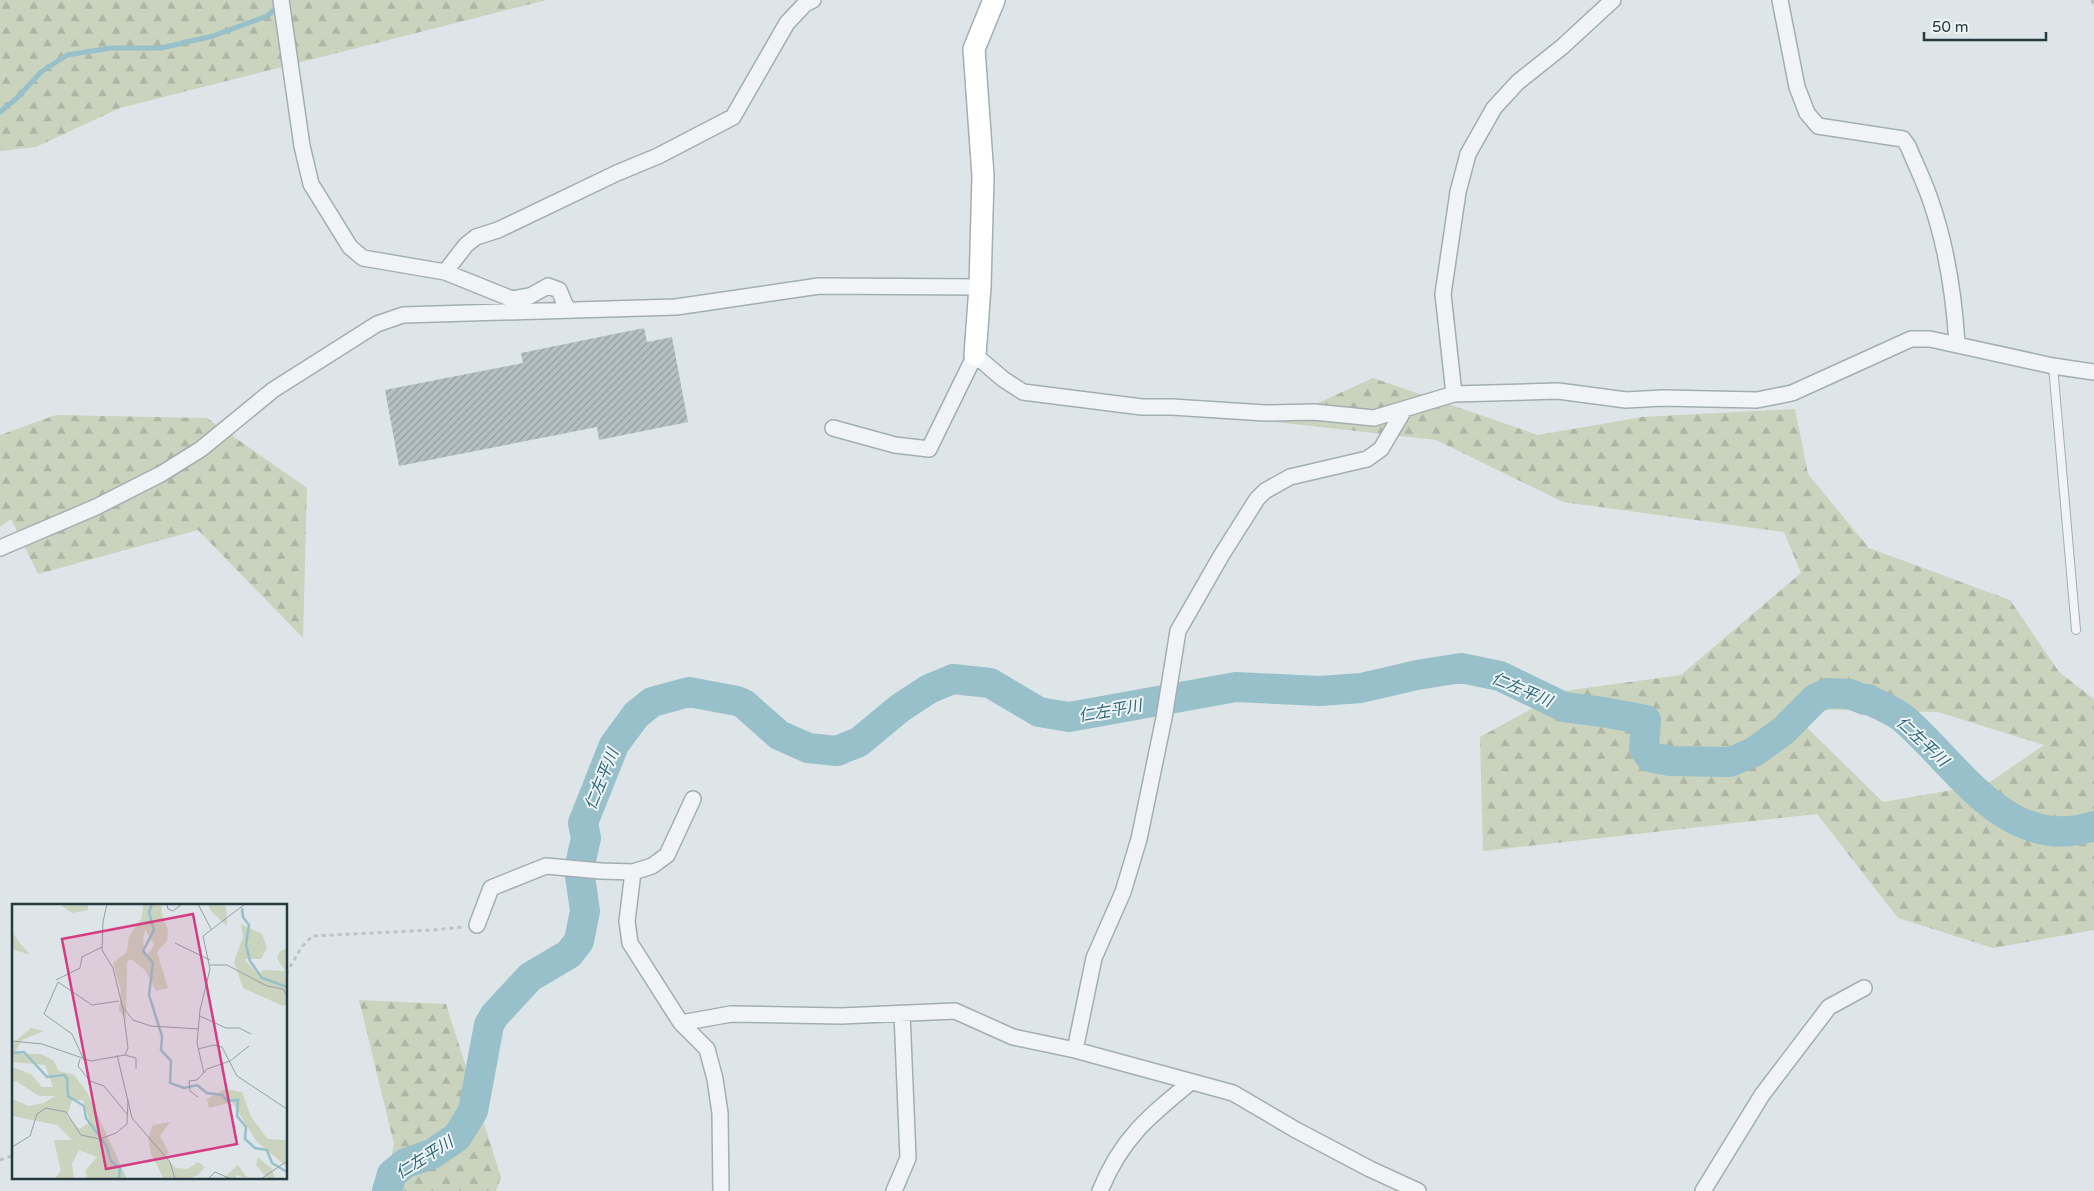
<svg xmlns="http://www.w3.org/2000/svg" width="2094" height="1191" font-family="'Varela Round','Noto Sans JP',sans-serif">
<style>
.forest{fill:url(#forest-firs);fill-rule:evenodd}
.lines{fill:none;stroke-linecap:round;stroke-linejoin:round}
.stream{stroke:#97c0ca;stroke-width:5}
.river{stroke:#97c0ca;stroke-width:30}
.building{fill:url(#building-hatch)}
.lane-casing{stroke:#a3aeb2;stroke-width:10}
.street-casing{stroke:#a3aeb2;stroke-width:18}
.secondary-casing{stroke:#a3aeb2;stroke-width:24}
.path{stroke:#bcc3c7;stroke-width:3;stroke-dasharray:4 4;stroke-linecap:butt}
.lane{stroke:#f1f4f6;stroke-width:8}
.street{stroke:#f1f4f6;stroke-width:15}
.secondary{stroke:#fff;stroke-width:21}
.labels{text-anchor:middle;stroke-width:4;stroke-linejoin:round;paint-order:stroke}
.water-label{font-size:16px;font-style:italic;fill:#2f6576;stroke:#edf4f6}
.inset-river{fill:none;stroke:#97c0ca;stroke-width:2.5}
.inset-road{fill:none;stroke:#94a0a5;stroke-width:1}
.view{fill:#d43c83;fill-opacity:0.15;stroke:#d43c83;stroke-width:2.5}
.inset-edge{fill:none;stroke:#263840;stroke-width:2.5}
</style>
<defs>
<pattern id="forest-firs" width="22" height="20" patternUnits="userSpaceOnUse" patternTransform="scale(1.25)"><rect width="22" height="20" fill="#cad3be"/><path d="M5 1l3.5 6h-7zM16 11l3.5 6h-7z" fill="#adb6a4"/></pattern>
<pattern id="building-hatch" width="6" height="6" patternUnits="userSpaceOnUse" patternTransform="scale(1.25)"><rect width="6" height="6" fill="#b5c0c5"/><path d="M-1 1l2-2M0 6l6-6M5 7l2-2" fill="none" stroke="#939da1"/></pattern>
</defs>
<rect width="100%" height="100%" fill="#dee5e8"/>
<path class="forest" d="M0,0h547l-427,108 -84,39 -36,4z
M1373,378l165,57 104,-18 153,-8 13,65 61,74 141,52 49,72 35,27v231l-101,18 -95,-30 -81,-104 -334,37 -3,-114 84,-46 117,-16 120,-102 -17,-41 -221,-30 -127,-62 -160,-18zM1788,709l150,3 106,33 -57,39 -104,18z
M56,415l151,3 100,70 -4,150 -105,-108 -160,44 -27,-55 -11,8v-92z
M359,1000l87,4 55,173 -5,14h-111l9,-47z"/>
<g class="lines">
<path class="stream" d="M0,112l17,-14 24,-26 26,-17 44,-7h50l52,-12 54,-20 12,-10"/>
<path class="river" d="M387,1191l5,-17 14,-11 26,-9 25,-17 16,-26 16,-86 5,-9 36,-39 39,-23 10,-13 6,-30 -6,-42 7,-31 -3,-15 31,-78 22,-30 16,-13 37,-10 48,9 7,3 35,31 29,13 29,3 22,-9 41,-34 29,-19 24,-10 37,4 49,29 30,5 167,-30 84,4 41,-3 56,-13 44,-7 39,8 64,31 39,5 43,8 -2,28 6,9 20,4 60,1 24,-10 29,-21 33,-33 12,-5 22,1 15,6 3,-1c12,7 27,12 37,21 55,48 103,134 189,106"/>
</g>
<path class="building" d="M644,328l3,14 25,-5 16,85 -89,18 -2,-13 -198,39 -14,-76 138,-27 -2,-10z"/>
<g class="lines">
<g class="lane-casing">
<path id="lane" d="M2053,366l23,264"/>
</g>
<g class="street-casing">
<path id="street" d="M281,0l21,146 9,38 39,63 13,11 82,14 67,27 18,-3 18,-10 11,4 8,19
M1780,0l17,87 10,26 11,13 85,13 5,7c7,17 15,33 21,50 17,47 25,98 28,148
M445,272l21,-27 10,-8 22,-7 119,-57 41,-17 75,-39 54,-94 18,-19 8,-4
M1454,394l-11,-100 15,-102 10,-38 26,-46 24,-26 44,-35 51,-47
M833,428l62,17 34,4 46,-94 28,24 20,13 119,15h30l93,6 49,-1 60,6 80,-24 104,-3 68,9 37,-2 94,2 35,-7 119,-54h19l123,27 41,6
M0,548l96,-41 65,-33 40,-25 72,-59 104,-66 26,-9 273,-8 143,-21 161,1
M633,872l19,-6 15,-11 26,-56
M477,925l14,-37 55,-22 55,5 32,1 -6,49 3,22 51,80 26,26 8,30 5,34 1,78
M681,1023l50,-9 110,2 114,-5 58,26 62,13 158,43 63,37 74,39 48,22
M1075,1050l19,-92 29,-66 16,-53 25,-121 14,-87 43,-75 36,-57 8,-8 25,-14 77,-18 14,-10 23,-39
M894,1191l14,-33 -6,-145
M1100,1191c21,-52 48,-74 91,-109
M1703,1191l59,-96 67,-88 35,-19"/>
</g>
<g class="secondary-casing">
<path id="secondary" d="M975,355l5,-68 3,-111 -9,-127 20,-49"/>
</g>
<path class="path" d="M2092,0l2,7
M286,974l15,-26 11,-12 121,-6 29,-3
M0,1160l14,-5"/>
<use href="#lane" class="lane"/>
<use href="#street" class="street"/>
<use href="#secondary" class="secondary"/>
</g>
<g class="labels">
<g class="water-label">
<text transform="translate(1522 689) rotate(23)" y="6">仁左平川</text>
<text transform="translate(1110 710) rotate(-10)" y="6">仁左平川</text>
<text transform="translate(1923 741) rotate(43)" y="6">仁左平川</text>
<text transform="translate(601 779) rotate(-68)" y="6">仁左平川</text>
<text transform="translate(424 1157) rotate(-32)" y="6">仁左平川</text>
</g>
</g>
<g transform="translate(12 904)">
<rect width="275" height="275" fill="#dee5e8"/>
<path d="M47,0l29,1v5l-16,3zM131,0h19l-1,8 7,18 -1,11 -10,11 11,36 -12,3 -11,-21 -14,-11 -4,3 -1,58 -7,-10 2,-19 -8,-28 14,-11 2,-16 13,-18zM133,25l9,16 -8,12 -3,-16zM196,0l18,2 1,20 -16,-15zM229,20l21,10 5,13 -6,12h-17l15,16 4,-5 22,1 -8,-13 3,-7 7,-3v56l-4,2 -40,-18 -9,-26 9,-25zM0,28l7,10 11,13 -18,-6zM19,124l13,3 -22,9 -8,14h27l12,6 6,11 15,4 13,17 40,87h-39l-3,-8 12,-14 -18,-7 -7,14 2,15h-20l7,-8 -7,-31h18l-15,-15 -45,-9v-17l17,7 15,-3 11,-7h-16l-23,-15 -4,2v-14l3,-1 16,6 11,13h11l-8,-22 -33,-3v-18zM60,196h11l7,22 -11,7 -12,-13zM213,185l17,3 9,25 17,22 19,1 -1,26 -29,-24 -25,-40 -23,6 -2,-9zM158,218l-10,14 9,17 -5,4 12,11 12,1 10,-7 7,5 -7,8 -10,4h-24l-13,-25 -3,-16 5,-13zM246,253l14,12 3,10h-7l-12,-14zM226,261l10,14 -12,-4v4h-14z" fill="#cad3be" fill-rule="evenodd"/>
<path class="inset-river" d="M140,0l-3,8 5,18 -11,21 10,12 -4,32 13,41 -1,14 10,11 -1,22 14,5 13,-3 10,8 15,2 5,6 11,-1 -1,16 9,11 -1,12 10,9 12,2 5,13 15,9M230,4l1,9 6,8 -3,20 4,16 12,17 25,9M0,149l12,-1 23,25 17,-2 3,3 1,18 16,10 2,12 20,27 5,16 9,8 -1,10"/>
<path class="inset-road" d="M95,0l-4,18 -1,28 11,18 10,41 5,39 -3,7M155,0l1,5 5,2 9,-7M186,0l13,25M163,39l35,17M198,61h17l40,21 16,3 4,7M44,76l24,-12 2,-11 20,-10M110,102l11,14 18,6 48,3M188,112l26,12h13l12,6M0,137l30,3 49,17 34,-6 11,3v11M186,145l16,-4 8,2 15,29 50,33M105,151l15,63 38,44 5,17M68,155l-2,7 12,15 14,5 23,28M72,156l-12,-26 -28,-20 14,-32 34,23 27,-4M192,169l-7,-30 3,-33 10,-41 -7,-33 42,-32M186,193l-8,-6 -1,-10 8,-1 10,-11 23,-8 19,-15M0,243l18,-11 7,-22 9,-6 20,4 15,23 19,4 16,-6 11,-9 1,-24M196,275l7,-7 16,7M249,275l26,-18"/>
<path class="view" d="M181,10l44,230 -131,25 -44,-230z"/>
<rect width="275" height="275" class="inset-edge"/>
</g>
<path d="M1924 32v8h122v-8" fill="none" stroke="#263840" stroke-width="2.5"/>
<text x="1932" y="32" font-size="15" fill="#263840" stroke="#edf4f6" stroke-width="4" paint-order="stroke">50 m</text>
</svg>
